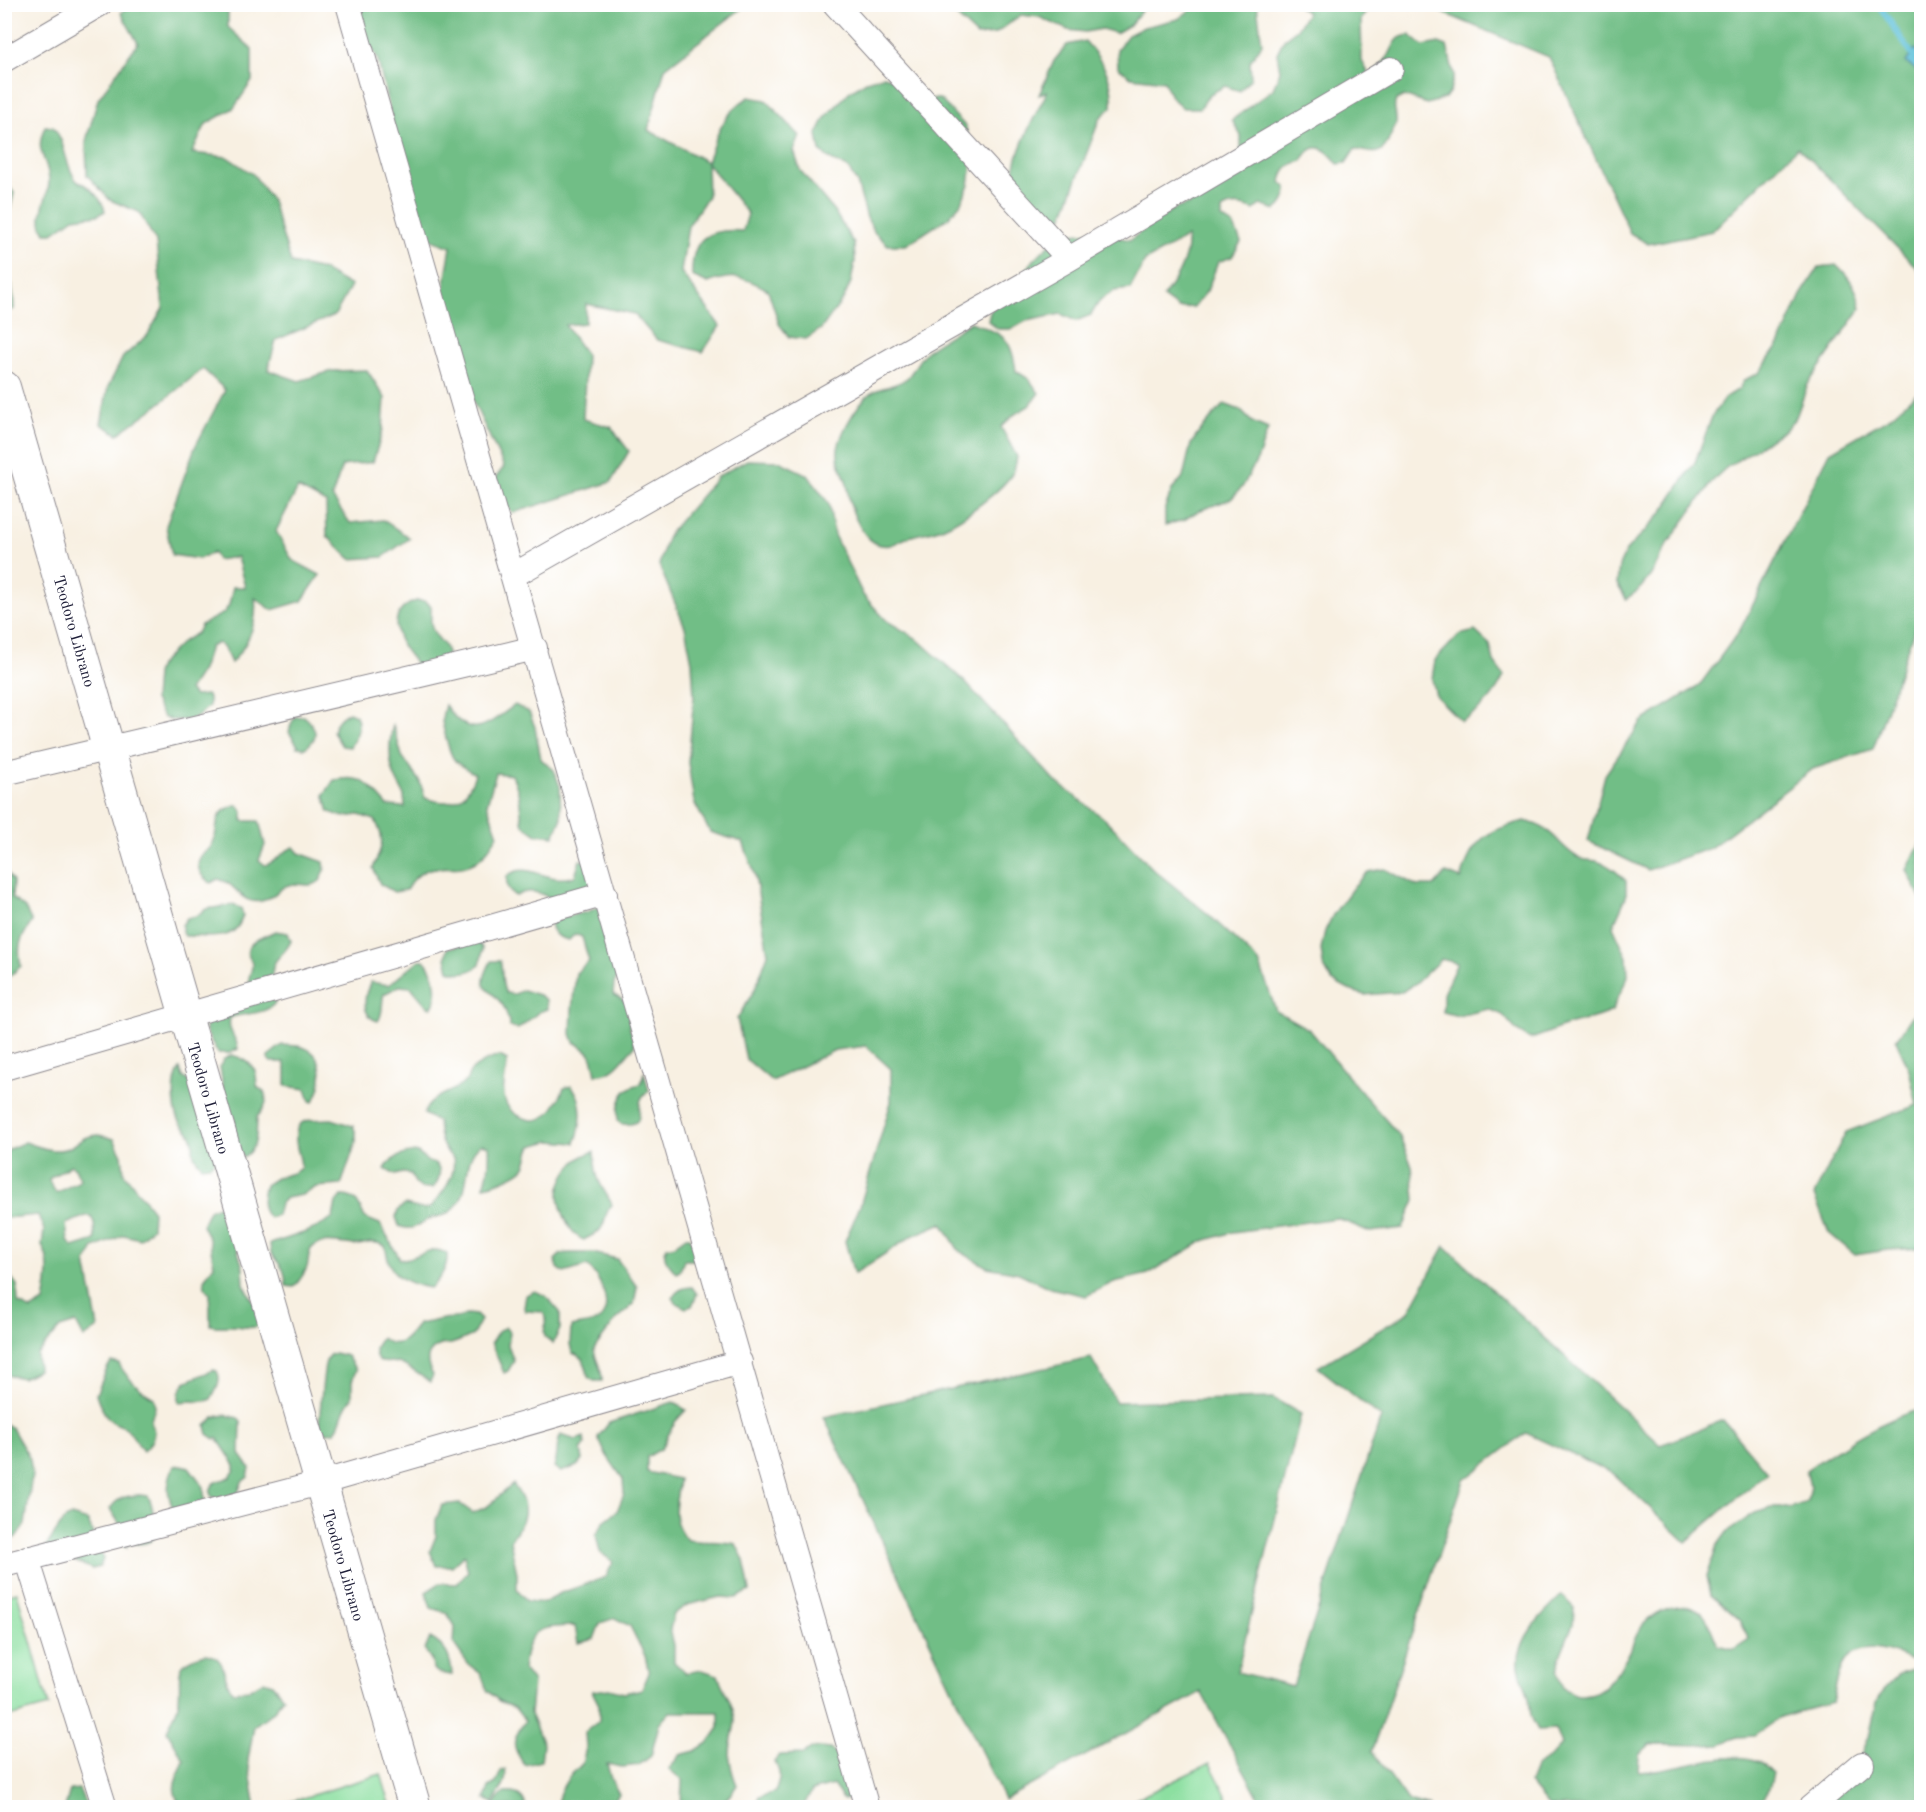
<svg xmlns="http://www.w3.org/2000/svg" width="1926" height="1812" font-family="'Old Standard TT',serif">
<style>
.green{fill:#8cdfa0;stroke:#57806e;stroke-width:1.5}
.forest{fill:#71be86;stroke:#4a7060;stroke-width:1.5;fill-rule:evenodd}
.water{fill:#5bc0d9;stroke:#3e718a;stroke-width:1.5}
.lines{fill:none;stroke-linecap:round;stroke-linejoin:round}
.stream{stroke:#5bc0d9;stroke-width:6}
.minor-casing{stroke:#8d898e;stroke-width:26}
.major-casing{stroke:#8d898e;stroke-width:34}
.minor{stroke:#fff;stroke-width:24}
.major{stroke:#fff;stroke-width:32}
.labels{text-anchor:middle;stroke-width:5;stroke-linejoin:round;paint-order:stroke}
.street-label{font-size:16px;fill:#22223b;stroke:#fff}
</style>
<rect width="100%" height="100%" fill="#fff"/>
<filter id="ink" filterUnits="userSpaceOnUse"><feTurbulence type="fractalNoise" baseFrequency=".0167" numOctaves="2"/><feDisplacementMap in="SourceGraphic" scale="12" xChannelSelector="R" yChannelSelector="G"/><feConvolveMatrix kernelMatrix="1 2 1 2 8 2 1 2 1" color-interpolation-filters="sRGB"/></filter>
<filter id="wash" filterUnits="userSpaceOnUse"><feTurbulence type="fractalNoise" baseFrequency=".008" numOctaves="4" result="noise"/><feDisplacementMap in="SourceGraphic" scale="24" xChannelSelector="R" yChannelSelector="G"/><feGaussianBlur stdDeviation="1.35" result="paint"/><feColorMatrix in="noise" values="0 0 0 0 0 0 0 0 0 0 0 0 0 0 0 0 0 1.4 0 .05"/><feComposite in="paint" operator="in"/></filter>
<g filter="url(#wash)">
<rect width="100%" height="100%" fill="#f8f0e2"/>
<path class="green" d="M17,1592l32,114 -44,12v-123z
M1210,1763l22,44h-112z
M381,1774l10,33h-118z"/>
<path class="forest" d="M129,5h99v22l24,22v32l-18,27 -28,16 -14,29 35,4 27,18 18,26 19,62 32,7 28,16 -16,29 -59,25 -8,30 31,11 33,-10 35,-1 18,28 -2,31 -10,33 -31,4 -10,31 18,26 33,-3 27,18 -27,19 -32,2 -24,-23 -1,-33 -28,-15 -22,43 16,29 28,15 -18,26 -30,9 -17,-12c3,25 -7,47 -24,65l-7,-15 -6,-5 -8,4 -8,23 -13,20 5,6 12,-1 3,3v8l-12,11 -9,3h-17l-8,-3 -9,-17 2,-26 3,-8 11,-12 12,-12 15,-9 4,-8 23,-12 5,-8 4,-18h12l-8,-30 -20,3 -4,-8 -14,7 -27,-4 -6,-29 29,-79 30,-57 -22,-21 -49,39 -36,26 -17,-10 7,-37 15,-30 24,-21 16,-28 -7,-66 -17,-30 -29,-12 -23,-25 -1,-34 12,-42 40,-56 -17,-30z
M353,5h393l-81,63 -17,62 59,32c9,-27 17,-50 42,-65l17,3 34,36 -6,15 6,19 34,41 20,33 1,17 -4,21 -7,16 -23,31 -15,10 -17,-2 -10,-13 -11,-34c-23,-13 -35,-17 -60,-7l-16,-7c-1,-38 15,-48 51,-45l5,-17 -41,-51 1,33 -20,30 -7,46 39,54 -17,26 -46,-12 -23,-26 -48,-10 -1,19 -20,2 21,30 -3,64 28,8 18,24 -18,31 -98,31 -25,-25 16,-21 -41,-87 -22,-74 10,-59 -22,-8 -26,-72 -26,-110 -19,-29z
M949,5h197l-16,20 -14,8 -14,-4 -17,3 -17,-2 -29,-13 -18,-2 -26,19 -18,2 -23,-22z
M1197,5h60l5,39 -12,17 1,17 -11,13 -15,-5 -15,8 -10,14h-17l-12,-11 -7,-16 -33,-4 -13,-10 -1,-18 11,-14 16,-8 34,-8z
M1297,5h85l-13,2 -8,13 1,41 8,15c6,-6 13,-12 17,-18 8,-12 7,-22 23,-23l13,11 16,-3 8,3 7,29 -4,16 -5,7 -18,6 -23,-8 -8,4c-4,9 1,14 0,23 -1,4 -4,10 -6,14 -7,20 -17,17 -35,12l-9,14 -8,1c-11,-15 -24,-26 -36,-3 -12,2 -19,9 -21,21l6,6c-1,10 -3,16 -11,22l-16,-5 -6,5c-12,-5 -22,-7 -32,0v8l12,8 7,16 -9,15 -14,5 -11,29 -13,16 -16,1 -15,-11c13,-17 26,-38 24,-60l-42,24 -15,28 -16,2 -14,9 -9,15 -15,6 -15,-7 -35,7 -14,8h-14l-10,-8 2,-9c13,-16 54,-69 71,-75 21,-8 48,-2 69,3l42,-30 17,-6 29,-23 23,-29v-16l-9,-16 41,-31 7,-18 -3,-18 7,-14 13,-10 10,-16z
M1429,5h492v267l-123,-125 -86,84 -64,13 -18,-11 -81,-176 -115,-48z
M1085,41c18,20 29,39 27,66l-12,11 -37,98 -11,9c-7,-7 -34,-28 -37,-36 -9,-24 21,-74 32,-97l-8,3 15,-34 13,-16z
M883,76l16,4 25,19h16l26,28 6,36 -3,22 -8,18 -13,15 -42,27h-18l-13,-12 -8,-15 -10,-35 -9,-15 -15,-7 -13,-10 -3,-17 8,-16 24,-26 17,-11z
M45,126l8,1c13,14 11,37 23,53 4,4 4,2 9,5 8,5 18,16 20,26l-7,4 -24,3 -21,15h-8c-11,-18 4,-33 4,-52 -1,-26 -16,-26 -4,-55z
M5,181l9,12 -4,17 -5,6z
M1837,265c14,13 20,24 24,43l-53,76 -12,33 -10,12 -59,38 -12,11 -48,67 -16,30 -12,15 -13,9 -9,-15 2,-18 7,-15 35,-37 34,-52 18,-48 12,-16 14,-9 5,-9 15,-7 21,-30 21,-48 18,-28z
M5,266c6,11 9,30 9,43l-9,4z
M971,322c31,13 40,12 45,49l13,8 10,14 -10,13 -14,8 -14,13 16,30c-1,5 -2,13 -5,17 -11,17 -49,45 -68,53 -11,5 -23,6 -35,10 -13,4 -18,13 -34,6 -14,-7 -26,-36 -27,-51 0,-16 -12,-26 -10,-43 3,-18 22,-52 39,-59 10,-4 22,-5 30,-12 8,-8 11,-20 22,-29 13,-10 28,-18 42,-27z
M1921,389v226l-6,12 -42,122 -60,20 -103,79 -62,22 -60,-29 17,-66 37,-54 57,-35 41,-56 90,-178 59,-34z
M1224,404l16,6 12,12 16,7 -10,29 -15,28 -12,13 -33,12 -14,9 -19,5v-17l7,-18 11,-13 8,-33 9,-13z
M747,460l32,1 29,14 21,29 5,31 29,60 24,26 29,17 49,44 90,99 51,39 48,50 54,44 51,48 17,49 34,19 46,56 43,49 13,31 3,34 -12,28 -33,4 -33,-14 -104,14 -30,9 -55,33 -34,8 -28,14 -36,-8 -31,-15 -32,-6 -28,-16 -17,-28 -30,13 -58,38 -9,-33 15,-35 31,-104v-33l-25,-23 -31,4 -63,31 -26,-22 -9,-40 18,-30 13,-35 -13,-79 -12,-33 -33,-10 -16,-30 -6,-39 6,-67 -2,-34 -7,-35 -26,-62 9,-30 50,-59z
M416,601h8l7,5c1,7 -2,17 2,24 6,14 15,11 14,30l-30,7c-4,-9 -12,-15 -16,-24 -9,-19 -6,-35 15,-42z
M1475,631l15,14 4,17 10,14c-9,20 -23,35 -43,45l-25,-25 -4,-17 3,-19 24,-25z
M445,705c25,37 41,21 70,0l14,7 6,15 6,32 13,11 6,17 1,33 -7,16 -17,-2 -14,-9c-4,-20 -2,-31 -11,-50l-16,-2 -9,31 11,31c-6,9 -12,20 -21,26 -27,17 -48,-9 -71,29l-12,2 -14,-8 -7,-16c9,-21 13,-27 2,-48l-16,-5 -15,2 -15,-5 -5,-17 10,-15c31,-6 34,5 54,26l17,1c-1,-18 -3,-15 -10,-30 -7,-17 -6,-35 -2,-52l9,31 18,26 5,16c27,9 41,4 50,-24 -22,-12 -23,-13 -29,-36 -4,-17 -6,-15 -1,-33z
M349,712l7,3c5,14 1,20 -6,32l-8,-1 -9,-14c2,-10 7,-15 16,-20z
M304,716c13,11 16,22 1,32l-8,-1 1,-1 -9,-14 2,-8 4,-7z
M238,805l5,7v9h16l6,24 -6,15 6,5c12,-3 17,-14 29,-18l5,6 25,9 1,8 -5,11c-10,8 -20,1 -31,4 -9,2 -15,12 -24,15 -25,8 -26,-17 -47,-21l-7,4c-9,-5 -18,-17 -9,-28 3,-4 8,-5 10,-10 9,-16 -3,-34 26,-40z
M1525,821c31,8 29,21 52,36 7,5 15,2 22,5 11,3 19,11 27,19v16l-13,29 14,31 1,19 -16,35c-16,8 -34,10 -50,16 -11,4 -21,9 -32,12l-13,-8 -14,-16 -14,-6 -31,7 -15,-4v-18l14,-31 -16,-4 -25,24 -14,9 -38,3 -15,-5 -17,-9 -9,-16 -2,-16 4,-18 8,-16 21,-29 14,-14 17,-3 32,17h17l12,-13 15,6c11,-39 25,-49 64,-58z
M1921,842v57l-14,-29z
M580,860l9,2 3,16 -7,17 -24,8c-16,-7 -28,-17 -45,-7 -9,-5 -10,-10 -9,-20 22,-17 40,10 68,0z
M5,869l8,13 -1,16 13,10 7,14c-12,17 -15,24 -11,44l-11,10 -5,-2z
M232,905l9,3 2,7c-8,30 -35,20 -58,21l-3,-3v-8l5,-7 9,-2 10,-7z
M595,908h9l5,39 -1,9 12,12 -6,16 -1,10 15,9 2,25 5,18c-11,10 -21,30 -38,28l-1,1c-4,-21 -3,-22 -22,-33l-3,-8 1,-25 4,-36 13,-12 -7,-24 -7,-3 -6,6c-13,-3 -19,-7 -19,-21l38,-7z
M275,931l13,2 3,8c-4,10 -10,12 -16,21 -4,6 -1,13 -6,19l-20,4c-2,-7 2,-11 3,-18 1,-7 -3,-8 -4,-13 -3,-13 19,-18 27,-23z
M478,942l5,7 -3,16c-10,8 -20,10 -31,5l-3,-13 2,-9z
M419,960h5c10,9 16,36 8,47h-4l-17,-20 -12,-1 -15,8c-3,8 0,20 -6,27 -18,-5 -14,-27 -7,-39l18,3z
M491,961h9c4,12 0,22 6,32l9,1 8,-4 16,5 7,5 1,9 -8,3 -21,17 -8,-2c-2,-8 -3,-16 -8,-23 -16,-21 -26,-12 -11,-43z
M269,998l7,4c-11,14 -31,10 -46,16 -3,14 7,19 8,31l-8,4h-12l-12,-21v-13z
M1921,1010v238l-33,2 -33,5 -26,-22 -15,-38 32,-63 71,-27 -8,-36 -13,-29 18,-27z
M282,1045c7,1 17,0 23,3 21,8 19,40 8,54l-3,-1 -4,-12 -20,-3v-16l-2,-8h-13l-3,-3v-3z
M232,1055c11,3 22,8 24,20 1,4 0,7 1,10 2,7 2,1 6,6 8,9 -1,20 -6,26 -1,15 2,31 -14,40l-12,-19 4,-17 -10,-19 -5,-36 4,-7z
M500,1056l7,4c0,14 -7,30 -1,43 3,8 10,12 18,15 21,9 33,-13 40,-30l7,-2c14,13 11,41 4,57l-25,-2 -18,5c-5,7 -3,17 -8,22 -6,7 -31,17 -40,18 5,-13 6,-26 5,-40l-8,-2c-22,17 -6,47 -30,67 -7,6 -14,5 -22,8 -11,6 -16,13 -30,7l-3,-9 2,-7 7,-5 17,4 8,-1c12,-14 27,-32 23,-50 -12,-10 -14,-21 -15,-36l-14,-8c5,-19 27,-20 40,-31 4,-3 4,-8 7,-12 7,-7 20,-13 29,-15z
M180,1069l3,8 14,10 19,73 -6,5 -8,1c-15,-16 -5,-15 -11,-31 -3,-6 -9,-8 -12,-15 -6,-12 -7,-40 1,-51z
M644,1072l5,19c-21,11 5,36 -28,33l-3,-3c-1,-18 3,-34 23,-37z
M332,1119l21,7 3,7v9l-15,43 -25,2 -14,8 -16,3 -6,6 -3,11 -8,3c-9,-9 -8,-21 -4,-33l11,-7 17,-5 8,-5c0,-7 -2,-13 -4,-20 -6,-31 10,-28 35,-29z
M99,1135l15,4 8,16 2,18 29,38 -1,17 -12,11 -16,-4 -30,13 -8,14 12,66 -14,10 -8,-15 -16,5 -23,26 1,16 -15,8 -17,-3 -2,-2 1,-101h2l10,13 1,18 13,7 13,-8c3,-17 8,-42 -2,-56l2,-16 -6,-15 -33,3v-62l4,-7 16,-7c15,5 32,13 47,4 13,-8 10,-9 27,-11zM71,1165l4,3 5,11 -2,3 -22,11 -7,-12 1,-3zM86,1216h5l3,7 1,17 -22,7 -5,-6 -2,-17z
M415,1152c7,2 7,5 12,9 3,2 7,2 9,4 7,6 2,18 -3,23h-12l-6,-5 -4,-9 -8,-1 -8,2 -10,-6c5,-11 20,-16 30,-17z
M594,1152c1,8 1,18 4,26 3,10 10,17 14,27 -9,8 -5,20 -14,27 -4,3 -10,5 -14,8 -15,-5 -28,-37 -24,-52 4,-16 17,-33 34,-36z
M342,1196c15,0 17,9 23,22l15,6 20,35c17,2 29,-17 47,-5 1,13 -7,25 -17,34 -13,-2 -35,-9 -40,-23 -3,-6 -3,-12 -5,-19 -15,-8 -19,0 -32,-1 -11,-1 -34,-7 -42,4 -3,5 -2,12 -4,18 -3,8 -8,14 -13,20l-8,-1c-1,-20 -5,-18 -15,-33l-1,-9c22,-8 44,-12 63,-26l3,-16z
M217,1206l8,2 18,60 1,16 20,38c-12,10 -21,3 -34,4 -8,0 -13,1 -20,-1v-31l-5,-7 -1,-8 10,-14 -5,-26 -7,-14 7,-15z
M686,1237h4l9,17 -6,6h-9l-4,11 -4,2c-6,-8 -16,-16 -9,-26l8,-2z
M1445,1246l216,199 62,-25 44,52 -81,70 -72,-68 -88,-41 -62,47 -92,271 36,50 22,6h-166l-63,-115 -197,108 -180,-383 267,-59 25,44 157,-4 28,16 -64,258 56,14 88,-269 -63,-50 90,-54z
M569,1253h24l24,6 20,28 -3,17 -19,17 -21,28c1,12 9,20 8,32h-8l-6,-4c-1,-12 -5,-21 -16,-24l-2,-9 1,-17c9,-2 22,-3 29,-8 14,-13 -1,-44 -13,-53l-23,7 -6,-5 -3,-8 6,-6z
M692,1287l5,7 -5,12 -6,2 -10,-5 -3,-6c4,-7 11,-10 19,-10z
M535,1291l11,5 14,16v17l-7,14 -8,-6c-3,-9 4,-16 -2,-25l-17,-1 -2,-3 2,-13z
M467,1314l9,1 5,5 -8,15c-7,3 -15,7 -22,9 -3,0 -7,0 -10,1 -16,5 -16,18 -8,30l-3,7c-11,-7 -20,-15 -32,-19 -7,-2 -13,1 -20,-2 -5,-10 -4,-15 4,-23 15,14 27,-1 36,-14 8,-1 16,-3 25,-5 9,-2 15,1 24,-5z
M505,1327l5,6 -2,12 6,16 -6,10 -4,2 -13,-30 7,-11z
M335,1353l12,3 9,14 -4,11v17c-10,9 -9,22 -17,34l-8,1 -6,-5 -3,1c3,-14 4,-62 9,-71 3,-4 4,-4 8,-5z
M111,1362l8,2c7,13 22,27 35,34 4,12 -3,14 -3,24 0,3 2,6 3,9 0,9 -5,15 -11,20 -3,-4 -14,-21 -17,-23 -4,-3 -9,-3 -13,-6 -8,-5 -14,-19 -17,-28 6,-11 8,-22 15,-32z
M213,1370l4,1c5,9 -1,21 -7,29 -11,3 -20,0 -31,2v-9l6,-11z
M673,1402l13,8 -11,12 -14,27 -14,8v15l32,7c-2,27 -11,38 8,61 17,3 33,0 49,4l8,16 6,31 -14,7 -16,-1 -33,8 -13,9 -4,15 4,16v17l12,11 16,-3 16,5c5,15 16,29 17,45 0,6 -2,12 -3,18 -4,18 -2,30 5,47 -17,27 -25,23 -56,22l1,-27 -13,-11 11,-14 15,-4 14,-9 10,-14v-16h-49l-11,12 -8,32 -12,9 -17,2 -15,-3 4,15 8,15 -10,13 -16,-3 -2,3h-33l-2,-1 5,-16 8,-13 13,-13 4,-16 -1,-16 14,-11v-16l-7,-14 17,-2 15,4 18,-4 7,-16 -4,-17 -15,-30 -15,-8 -15,5 -6,16 -16,4 -3,-17c-38,1 -47,2 -52,43l10,13 -3,32 13,30 -2,17 -16,4c-15,-19 -13,-25 0,-44l-10,-13 -16,-7 -12,-11 -6,-16 -13,-10 -14,-20 1,-18 -8,-13 -16,-5 -5,-16 14,-9 17,1 11,-13 -4,-16 -12,11h-16l-6,-15 6,-15v-16l6,-15 17,-2 14,10 15,-7 25,-22c18,24 13,34 -3,57l7,32v16l10,12 17,2 14,-9 48,-17 7,-15 -13,-10 -4,-17 8,-14 13,-10 7,-17 -1,-15 -18,-26 -7,-16 11,-14z
M1921,1409v252l-5,1c-22,-9 -54,-24 -72,1 -7,11 -9,28 -12,40l-49,13 -29,20 -17,1 -17,7 -16,1 -53,-1 -12,10 -1,18c33,-1 92,-23 120,-11 6,2 10,8 15,12l-4,16 -12,18h-208l-20,-24 6,-15 14,-10 12,-13 -6,-16 -17,1c-9,-15 -7,-16 -9,-32 -2,-10 -9,-21 -10,-32 -3,-27 25,-54 43,-71l12,12 -1,17 -13,32 -3,16 6,16c5,2 11,7 16,7 26,2 42,-26 52,-46 3,-8 6,-18 12,-24 13,-15 41,-25 58,-13 8,6 12,24 17,33l16,4 15,-10 -9,-19 -29,-25 -4,-19 10,-30 10,-14 28,-19 17,-5h18l17,-6 3,-16 -4,-16c36,-24 74,-50 115,-61z
M226,1415l12,3 3,3 -1,33 10,14 -2,9 -6,5 -5,13 -21,3 -4,-1 -2,-4c2,-14 10,-11 20,-16l5,-7v-5l-18,-27 -2,1 -7,-5 -2,-8 8,-9z
M5,1424l7,4 18,31 2,16 -7,50 -10,13 -10,1z
M561,1435l15,5 8,-3 1,8 -4,6 2,8 -6,7 -16,6 -7,-5c5,-11 1,-22 7,-32z
M182,1465l7,2 15,20 1,27 -26,5c-11,-17 -15,-33 -5,-53z
M139,1495l9,1c7,11 5,26 8,39 -9,12 -16,8 -29,9v3l-8,-4v-20l-9,-14c8,-12 16,-13 29,-14z
M71,1516l17,5 15,38 -3,8 -8,2 -47,-21 19,-28z
M430,1638c16,8 21,20 22,37l-13,-2 -6,-4 -1,-8 -7,-11z
M206,1654c23,3 15,25 27,38l17,-3 14,-8 8,3 11,13 -9,14 -20,15 -6,34 7,42 -1,5h-73c-13,-23 -4,-25 3,-47l-17,-29c3,-9 9,-17 11,-26 6,-28 -10,-43 28,-51z
M1916,1669l5,2v136l-122,1 63,-55 7,-16 8,-35 9,-15 13,-13z
M820,1748l10,1 6,5 21,26 -7,18 -7,1 -10,-14 -21,6 -8,14 -4,2 -45,1 4,-11 16,-5c5,-12 7,-20 -1,-30l6,-7 24,-1 7,-5z
M505,1769c3,16 -6,21 -12,34l-8,-4 4,-12 7,-4 5,-12z
M79,1789l8,18h-22l5,-17z
M505,1793c11,-1 19,3 21,14h-33l5,-9z"/>
<path class="water" d="M1915,49l6,6v19l-15,-12z"/>
<g class="lines">
<path class="stream" d="M1878,4l37,55 7,4"/>
</g>
</g>
<g filter="url(#ink)">
<g class="lines">
<g class="minor-casing">
<path id="minor" d="M348,4l519,1804
M835,4l234,255
M4,60l96,-56
M514,575l555,-316 322,-190
M4,773l531,-125
M4,1068l601,-174
M27,1558l78,250
M4,1565l316,-82 420,-121
M1810,1808l52,-44"/>
</g>
<g class="major-casing">
<path id="major" d="M4,387l411,1421"/>
</g>
<use href="#minor" class="minor"/>
<use href="#major" class="major"/>
</g>
</g>
<g class="labels">
<g class="street-label">
<text transform="translate(75 631) rotate(74)" y="6">Teodoro Librano</text>
<text transform="translate(209 1098) rotate(74)" y="6">Teodoro Librano</text>
<text transform="translate(344 1565) rotate(74)" y="6">Teodoro Librano</text>
</g>
</g>
<rect width="1926" height="1812" fill="none" stroke="#fff" stroke-width="24"/>
</svg>
